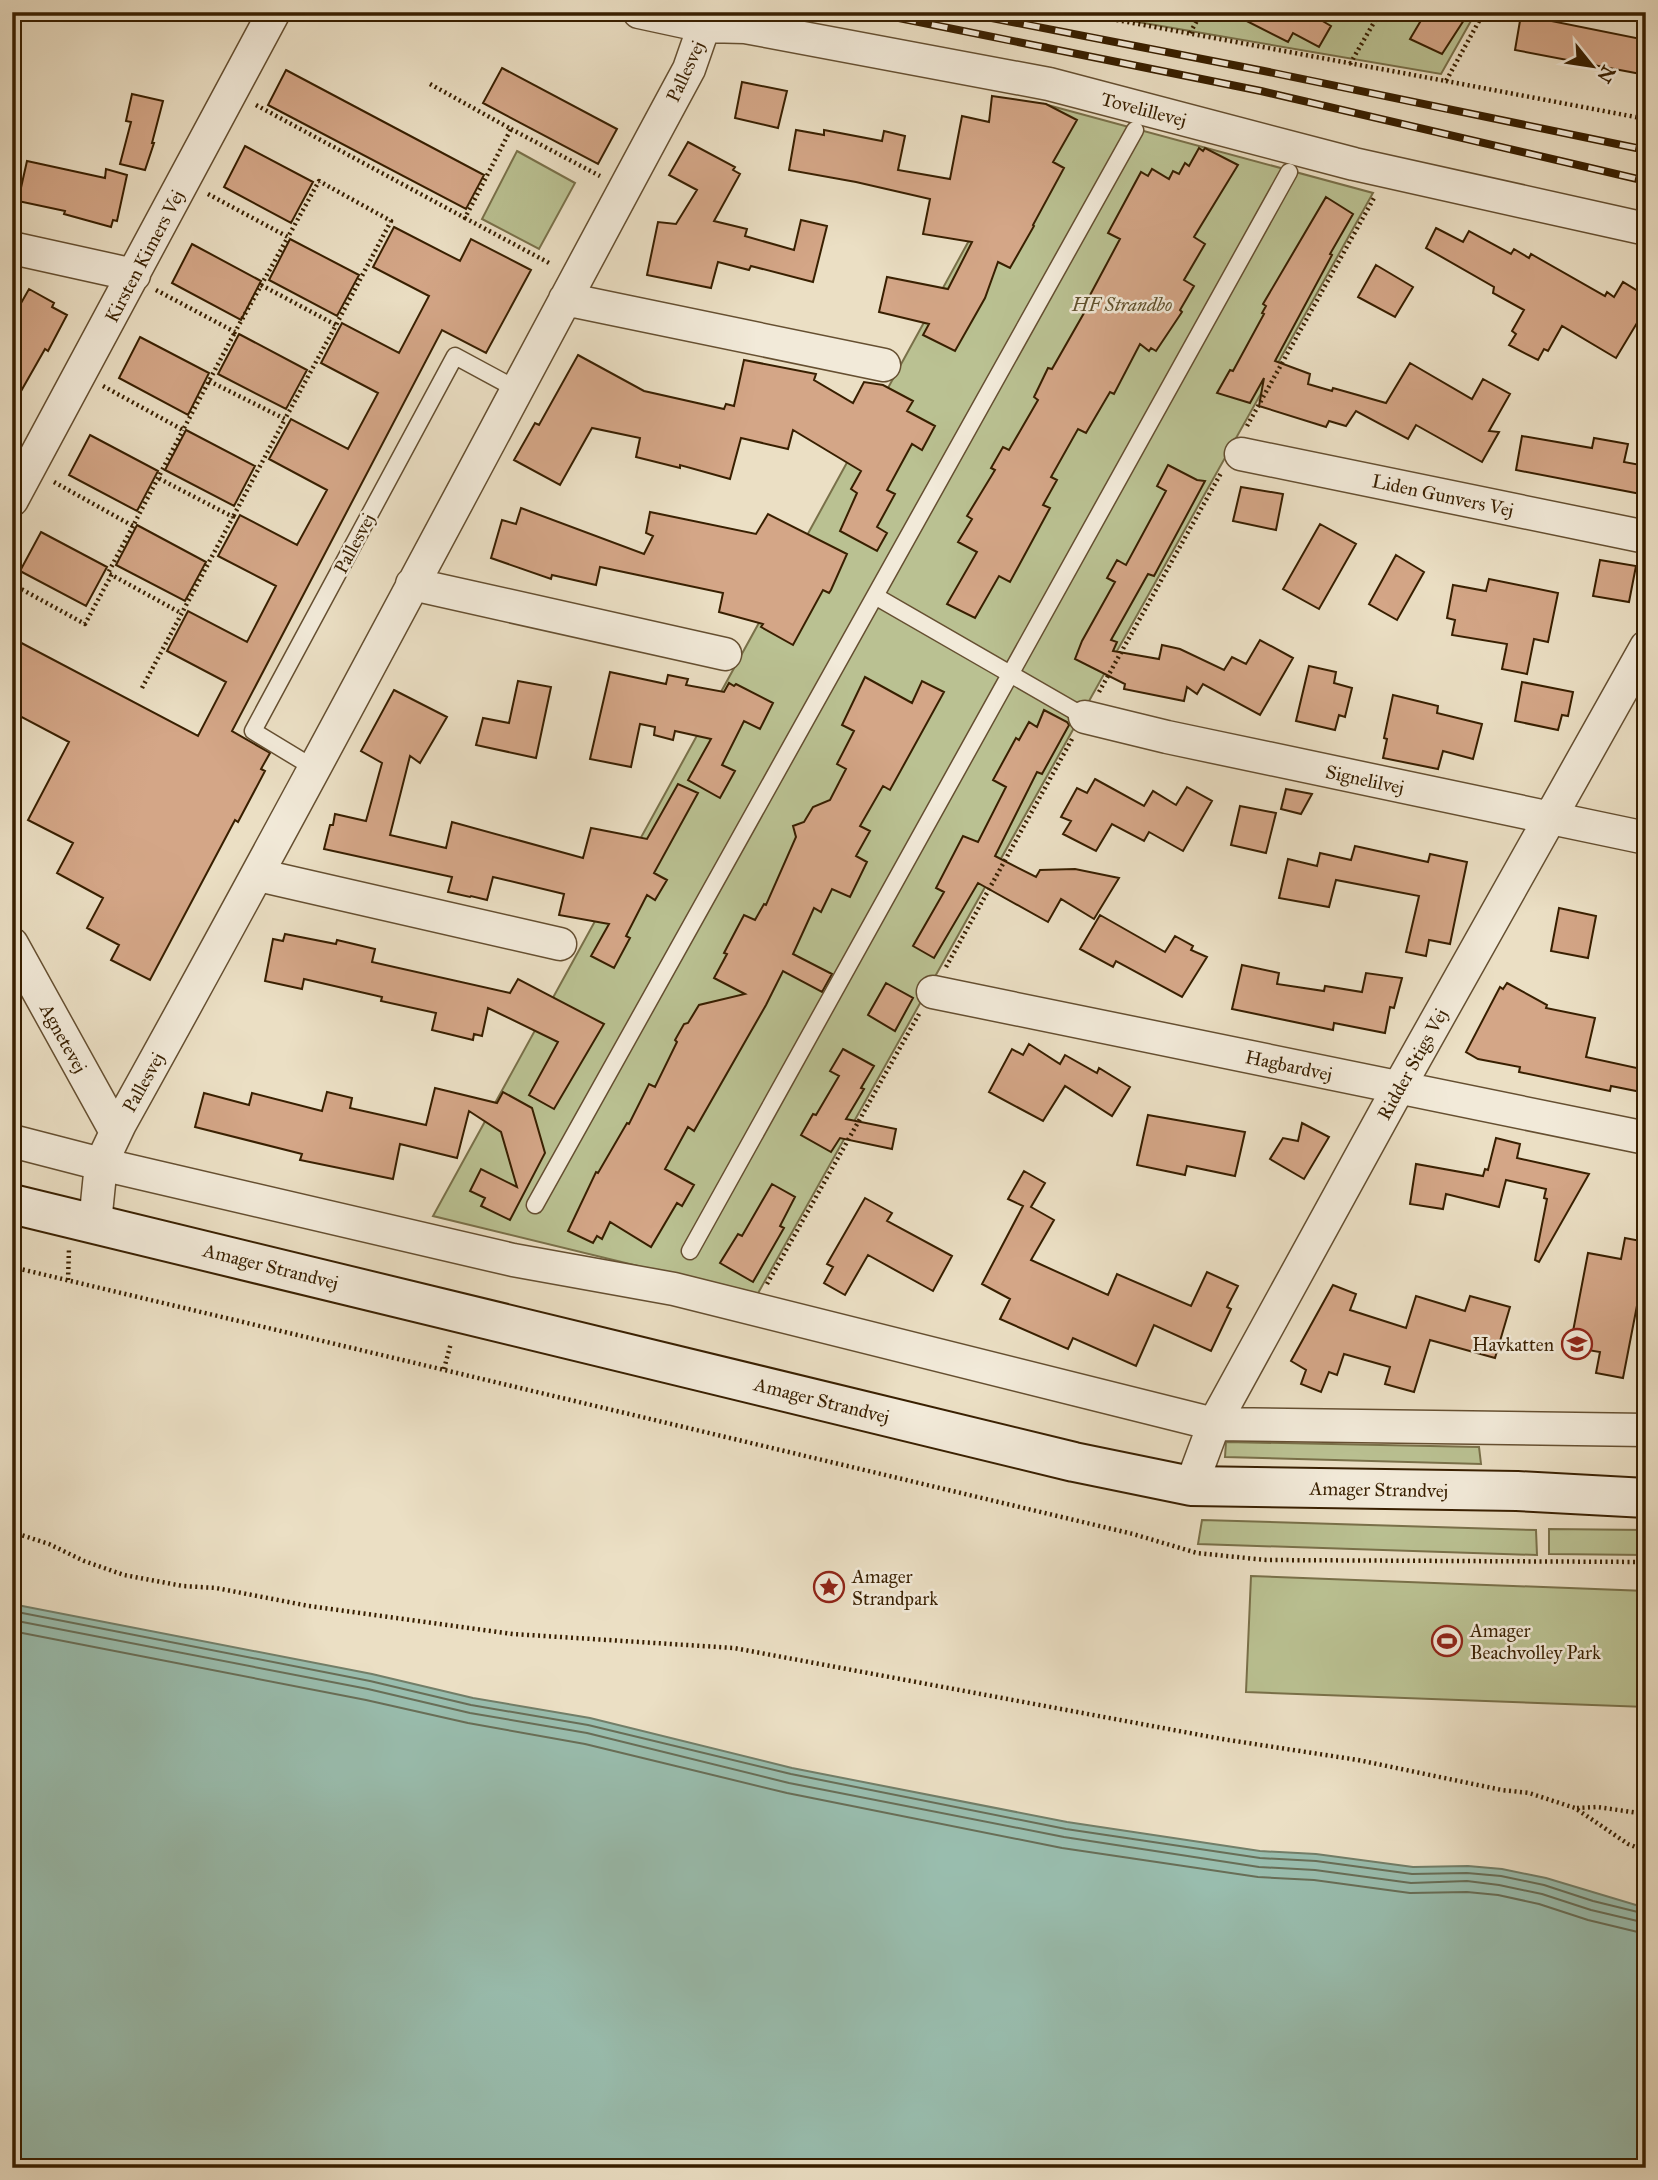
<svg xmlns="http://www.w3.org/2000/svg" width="1658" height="2180" font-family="'IM FELL Great Primer',serif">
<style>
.green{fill:#bac192;stroke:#797049;stroke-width:2}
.water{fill:#99bdae;stroke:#727e68;stroke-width:2}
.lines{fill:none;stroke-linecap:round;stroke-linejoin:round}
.shore{stroke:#686e57;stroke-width:2}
.building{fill:#d4a687;stroke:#381f00;stroke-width:2}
.lane-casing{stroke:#654f31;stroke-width:19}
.street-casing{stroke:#654f31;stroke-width:35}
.secondary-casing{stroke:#381f00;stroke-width:42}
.path{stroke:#381f00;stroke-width:4.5;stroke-dasharray:2 3.5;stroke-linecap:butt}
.lane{stroke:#f2ead9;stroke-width:16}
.street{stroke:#f2ead9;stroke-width:32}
.secondary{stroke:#f2ead9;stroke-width:38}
.rail-casing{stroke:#381f00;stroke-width:8}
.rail{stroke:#f2ead9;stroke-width:5;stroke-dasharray:16;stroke-linecap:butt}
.labels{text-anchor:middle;stroke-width:5;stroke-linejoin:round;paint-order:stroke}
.street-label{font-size:19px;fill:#381f00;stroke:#f2ead9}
.park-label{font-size:19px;font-style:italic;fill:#5f502c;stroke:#f2ead9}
.poi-label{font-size:19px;fill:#381f00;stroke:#f2ead9;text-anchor:start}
</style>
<rect width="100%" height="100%" fill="#ebdfc4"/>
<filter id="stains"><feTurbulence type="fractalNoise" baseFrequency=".00286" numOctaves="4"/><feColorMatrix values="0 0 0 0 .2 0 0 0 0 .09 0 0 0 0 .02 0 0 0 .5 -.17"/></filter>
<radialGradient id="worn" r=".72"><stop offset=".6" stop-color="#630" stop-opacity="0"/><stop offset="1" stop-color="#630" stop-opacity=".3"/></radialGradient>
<path class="green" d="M1092,12h384l-35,62 -350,-60z
M1044,104l329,89 -616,1102 -324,-79z
M517,151l58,32 -36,66 -57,-30z
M1226,1442l253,5 2,17 -256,-7z
M1202,1520l334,10 1,25 -339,-11z
M1549,1529l97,1v25l-97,-1z
M1251,1576l395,15v116l-400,-15z"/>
<path class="water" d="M12,1604l360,70 101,24 117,20 202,50 275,54 193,29 56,3 97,13 55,-1 34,3 44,9 100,30v260h-1634z"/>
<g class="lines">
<path class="shore" d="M12,1611l358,70 101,24 117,20 203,49 275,55 194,29 56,3 96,13 55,-1 34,3 43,9 49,16 53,13
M12,1620l356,69 102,24 117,20 202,50 275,54 195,30 56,3 96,13 56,-2 32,4 43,9 49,16 55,13
M12,1631l354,69 102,23 117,21 202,49 275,55 196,29 56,3 96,13 57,-1 31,3 41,9 49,16 58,14"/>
</g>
<path class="building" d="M1229,12h78l24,14 -12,21 -26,-14 -5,9z
M1426,12h26l12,8 -22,34 -32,-15z
M1521,15l125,25v35l-131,-25z
M502,68l115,61 -19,35 -115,-61z
M286,70l198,105 -18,34 -198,-104z
M742,82l45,9 -9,37 -43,-10z
M132,94l31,7 -11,42h2l-9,27 -25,-6 11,-42 -5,-1z
M992,96l54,8 31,16 -24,42 11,6 -31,57 1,1 -24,42 -12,-6 -13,36 -30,53 -32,-16 6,-11 -50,-12 8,-35 61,12 24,-47 -49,-8 7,-35 -74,-17 -67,-12 7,-40 28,5v-5l58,11 2,-10 21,5 -7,34 52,9 12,-63 27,6z
M688,142l47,25 -2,3 7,4 -26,47 33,8 -2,7 49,14 7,-30 26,6 -14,56 -62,-16 -2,4 -31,-8 -7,26 -64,-13 11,-53 18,2 21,-34 -28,-15z
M245,146l68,36 -22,41 -67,-36z
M1199,148l4,3 2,-3 33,17 -44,72 11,7 -21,36 10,6 -14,24 2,2 -26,39 -5,-3 -2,3 -9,-7 -26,50 -4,-2 -24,41 -8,-4 -27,48 6,3 -14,25 7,3 -40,74 -11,-6 -24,42 -28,-14 30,-52 -19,-10 14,-23 -5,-3 28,-46 -4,-2 12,-21 6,3 29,-50 -4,-3 14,-29 4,1 32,-56 -3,-1 39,-73 -12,-6 33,-61 7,4 4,-7 17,10 4,-8 6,3 6,-11 4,3z
M27,161l78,17 1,-9 21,6 -10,46 -4,-1 -2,7 -47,-13 1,-3 -47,-10z
M1326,197l27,17 -23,40 2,1 -57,106 35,13 -2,10 24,7 1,-3 53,15 24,-40 62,36 11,-20 27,15 -21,37 10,1 -17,30 -66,-37 -8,14 -52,-28 -10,15 -17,-5 -3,6 -67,-21 5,-28 -14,25 -33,-10 13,-23 3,1 31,-57 -2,-1 4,-7 -3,-2z
M394,227l66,34 11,-22 60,31 -45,83 -44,-23 -210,401 38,22 -9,16 4,2 -27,51 -3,-2 -85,160 -39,-20 8,-15 -32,-17 16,-30 -46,-25 16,-30 -45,-23 41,-78 -57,-30v-74l186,98 28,-54 -59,-31 21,-40 59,31 29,-56 -58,-30 22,-41 57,30 30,-55 -58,-31 22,-40 57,30 30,-56 -57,-30 21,-40 57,30 30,-57 -56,-29z
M1436,228l27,14 6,-11 42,23 3,-5 15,9 2,-4 74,42 2,-4 7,5 9,-15 23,14v12l-30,50 -54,-32 -14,25 -4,-2 -6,11 -29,-15 7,-11 -4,-3 12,-21 -31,-17 1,-6 -68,-39z
M290,239l69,36 -22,41 -68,-36z
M192,244l69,37 -20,39 -69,-37z
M1376,265l37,22 -18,30 -37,-20z
M29,289l25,14 -2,4 15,8 -19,36 -3,-2 -33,58v-88z
M239,334l68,36 -21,39 -68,-35z
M140,337l69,36 -21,42 -69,-37z
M578,355l66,36 80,18 2,-5 8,2 10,-46 72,14 -2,6 39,23 11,-21 19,3 30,16 -6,10 28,15 -13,24 -10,-6 -25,46 8,4 -18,33 10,6 -10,18 -37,-20 17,-38 -6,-4 10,-18 -68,-41 -5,19 -47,-11 -11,41 -50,-14v3l-44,-11 4,-19 -48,-10 -32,57 -46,-25 21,-37 4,2z
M186,430l69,36 -21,40 -69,-36z
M90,435l68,36 -21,40 -68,-36z
M1522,436l70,12 2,-10 34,6 -4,18 22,4v29l-130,-25z
M1168,465l29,15 8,1 -51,95 -6,-2 -37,66 6,2 -4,9 46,8 3,-14 18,4 44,21 8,-13 14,7 14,-24 33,18 -33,57 -57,-31 -6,10 -10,-7 -3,14 -60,-12 1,-5 -50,-25 7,-18 33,-59 -8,-4 10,-18 9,5 40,-74 -9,-5z
M1241,487l42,7 -7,36 -43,-9z
M521,508l123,46 9,-18 -7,-3 4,-21 106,22 12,-20 79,40 -16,36 -2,3 -6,-3 -30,55 -32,-18 2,-3 -44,-12 4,-19 -123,-26 -4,18 -44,-10 -1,4 -60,-21 11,-38 14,4z
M1320,524l36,20 -37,65 -36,-20z
M137,525l69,37 -21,39 -69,-36z
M41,532l66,35 -21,39 -66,-35z
M1396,555l28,17 -27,48 -28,-16z
M1600,560l36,6 -7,36 -36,-6z
M1489,579l69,14 -10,49 -14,-3 -7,35 -25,-5 5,-25 -55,-9 3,-15 -8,-2 6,-33 33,6z
M1309,666l27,6 -2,11 18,5 -7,29 -6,-2 -4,15 -39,-9z
M610,672l56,12 2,-9 20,4 -2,6 38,7 5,-9 5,3 2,-2 37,19 -13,26 -16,-8 -22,44 13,6 -15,27 -32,-18 23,-41 -36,-8 -2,9 -19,-5 1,-8 -15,-3 -9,43 -41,-8z
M865,677l47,26 10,-22 22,11 -54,98 -7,-4 -23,40 10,5 -14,25 11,6 -17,35 -18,-8 -11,23 -7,-4 -21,46 39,20 -10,18 -39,-21 -17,34 -72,126 -6,-4 -23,42 29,16 -12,21 -5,-3 -26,44 -41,-25 -8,17 -5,-3 -4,7 -25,-12 28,-59 2,1 29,-50 2,1 20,-40 6,3 22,-45 -2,-2 9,-16 4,-1 11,-18 46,-11 -31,-16 13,-24 -3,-1 20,-38 11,5 9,-16 2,1 30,-68 -3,-11 11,-4 9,-15 17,-7 16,-31 -9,-5 17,-33 -12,-6z
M518,681l33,6 -15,71 -60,-13 7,-27 26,5z
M1522,682l51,10 -5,24 -6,-1 -4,15 -43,-9z
M394,690l53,27 -27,46 -10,-7 -20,79 56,13 6,-26 131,36 8,-30 56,11 31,-55 20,9 -44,80 13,7 -12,20 -8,-5 -21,41 4,2 -16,30 -23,-12 18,-32 -50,-9 5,-21 -71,-17 -6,23 -16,-4 -1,1 -22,-5 4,-15 -128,-28 6,-24h3l2,-11 31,7 16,-58 -21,-12z
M1393,695l45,11 -1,7 45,11 -9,35 -30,-8 -5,18 -55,-11 4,-19 -3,-1z
M1044,710l23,12 2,3 -27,49 -5,-2 -42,84 41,21 4,-7 35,-1 44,9 -25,41 -33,-20 -13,23 -70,-39 -44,75 -21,-12 31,-54 -8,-4 27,-52 15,6 28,-55 -13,-7 23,-42 3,2 10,-18 8,5z
M1095,779l49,27 9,-15 23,14 11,-18 25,14 -29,50 -34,-19 -5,9 -32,-17 -16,27 -33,-17 8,-13 -10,-4 16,-29 10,5z
M1286,789l26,5 -11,20 -20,-5z
M1240,806l36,7 -10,40 -35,-8z
M1355,846l73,16 2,-8 37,8 -17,82 -21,-4 -3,16 -20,-4 13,-56 -83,-16 -7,27 -50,-9 9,-39 29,7 3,-13 31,7z
M1559,908l37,8 -8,42 -37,-7z
M1100,915l65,37 10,-16 18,10 -2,4 16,7 -25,40 -66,-36 -3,6 -33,-18z
M285,934l51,10 1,-4 38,9 -3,13 138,31 8,-14 86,45 -50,85 -25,-14 29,-53 -70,-34 -6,28 -8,-2 -1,6 -41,-10 4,-17 -55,-12 1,-4 -78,-18 -2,10 -37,-8 8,-42 10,2z
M1242,965l37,8 -2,11 47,7 1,-5 37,6 4,-19 36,5 -8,30 -4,-1 -5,26 -51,-10 -1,7 -101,-21z
M886,983l27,15 -18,33 -27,-16z
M1507,983l40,22 -1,3 49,10 -9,39 60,13v23l-35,-7 -1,5 -91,-19 1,-5 -42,-8 -12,-7 34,-65 3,2z
M1029,1044l31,20 5,-9 32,18 2,-5 31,19 -18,29 -47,-30 -22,35 -54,-29 23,-43 11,6z
M843,1049l31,17 -13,22 3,1 -18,30 50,10 -4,20 -52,-11 -9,14 -30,-17 12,-21 3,1 23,-39 -9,-5z
M435,1088l62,15 6,-11 29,16 13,45 -35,67 -29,-14 4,-8 -15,-7 11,-22 36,18 -16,-55 -32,-21 -12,47 -57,-14 -7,35 -93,-19 2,-6 -107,-27 9,-34 45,12 3,-12 70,18 5,-19 25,6 -2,10 76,17z
M1148,1115l97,17 -10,44 -48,-10 -2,9 -48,-10z
M1302,1123l27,14 -25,42 -34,-20 13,-21 15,3z
M1496,1138l24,6 -3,14 72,16 -50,88 -4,-2 12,-61 -3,-1 2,-9 -40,-9 -7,27 -53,-13 -3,15 -33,-5 6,-40 67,12 2,-7 3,1z
M1024,1171l21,12 -14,24 23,13 -23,40 77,35 9,-21 74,32 16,-34 31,14 -11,21 4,2 -20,42 -57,-26 -18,41 -63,-28 -5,11 -68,-30 10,-20 -28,-15 41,-78 -15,-7z
M772,1184l23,13 -15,29 4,2 -31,54 -33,-19 18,-29 4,2z
M865,1198l27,15 -5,8 65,35 -19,35 -65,-36 -23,40 -21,-12 9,-16 -6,-3z
M1625,1238l21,4v17l-23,119 -27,-5 4,-21 -30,-5 18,-94 33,6z
M1333,1285l23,9 -6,16 56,18 10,-32 49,15 5,-15 40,11 -15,51 -65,-18 -16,52 -29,-8 5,-17 -46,-13 -7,21 -8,-3 -8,20 -20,-8 5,-14 -15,-9z"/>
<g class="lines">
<g class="lane-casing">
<path id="lane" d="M875,596l210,121
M314,768l-61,-37 202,-375 63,34
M535,1205l600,-1075
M690,1251l599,-1079"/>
</g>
<g class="street-casing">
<path id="street" d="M639,12l65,14 41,1 304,57 305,80 292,65
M12,248l122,27
M565,299l319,66
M1241,454l405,83
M12,500l262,-488
M412,584l313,70
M1085,717l82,20 479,101
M258,875l302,69
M12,944l104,188
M933,992l713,146
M12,1141l89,23 412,96 161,29 540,135 432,6
M95,1223l6,-59 19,-40c194,-349 379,-703 569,-1055l15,-43
M1191,1486l23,-62 185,-337 247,-440"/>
</g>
<g class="secondary-casing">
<path id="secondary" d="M12,1204l1062,258 117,24 326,5 129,7"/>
</g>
<path class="path" d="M1095,16l351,65 38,-69
M1190,33l12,-21
M1350,64l30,-52
M1446,81l200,38
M430,84l81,45 -46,89 86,46
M256,105l209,113
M511,129l89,47
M208,194l80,43 31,-56 72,40 -55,104
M261,285l75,40 -51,94
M156,290l79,42 53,-95
M209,381l76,38 -52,98
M103,386l80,44 52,-98
M1247,426l127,-228
M54,482l79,44 50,-96
M133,526l-25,47 73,40
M12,584l73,40 27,-50
M142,688l91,-171 -75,-39
M1099,692l122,-219
M946,967l126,-228
M12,1267l1121,267 64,19 69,7 380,2
M68,1280l1,-31
M767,1284l152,-270
M444,1369l7,-26
M12,1532l37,12 35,17 40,14 59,11 33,2 93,18 204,28 221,14 488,91 136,21 144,30 27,3 46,15 53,36 18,7
M1577,1808l20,-1 49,7"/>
<use href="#lane" class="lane"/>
<use href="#street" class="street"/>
<use href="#secondary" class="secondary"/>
<g class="rail-casing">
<path id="rail" d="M869,12l392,79 385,90
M961,12l303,59 382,79"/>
</g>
<use href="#rail" class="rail"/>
</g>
<defs>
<g id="school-ring" transform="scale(1.575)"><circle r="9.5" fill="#f2ead9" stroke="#8f2418" stroke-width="1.5"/><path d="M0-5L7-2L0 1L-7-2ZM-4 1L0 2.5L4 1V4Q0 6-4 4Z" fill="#8f2418"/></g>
<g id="sight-ring" transform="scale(1.575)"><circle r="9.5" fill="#f2ead9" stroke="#8f2418" stroke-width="1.5"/><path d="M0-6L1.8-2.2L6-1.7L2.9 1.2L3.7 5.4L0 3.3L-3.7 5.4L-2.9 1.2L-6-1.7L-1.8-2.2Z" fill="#8f2418"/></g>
<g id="stadium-ring" transform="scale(1.575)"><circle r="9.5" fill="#f2ead9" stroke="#8f2418" stroke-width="1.5"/><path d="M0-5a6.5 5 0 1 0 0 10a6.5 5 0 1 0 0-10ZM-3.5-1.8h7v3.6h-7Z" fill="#8f2418"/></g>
</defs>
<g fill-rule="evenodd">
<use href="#school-ring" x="1577" y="1344"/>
<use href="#sight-ring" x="829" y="1587"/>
<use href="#stadium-ring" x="1447" y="1641"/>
</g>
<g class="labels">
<g class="street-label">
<text transform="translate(685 71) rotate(-65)" y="7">Pallesvej</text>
<text transform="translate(1144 109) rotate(15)" y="7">Tovelillevej</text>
<text transform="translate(144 256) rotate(-62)" y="7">Kirsten Kimers Vej</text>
<text transform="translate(1443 495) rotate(12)" y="7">Liden Gunvers Vej</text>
<text transform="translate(354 543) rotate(-62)" y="7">Pallesvej</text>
<text transform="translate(1365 779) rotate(12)" y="7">Signelilvej</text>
<text transform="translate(64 1038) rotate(61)" y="7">Agnetevej</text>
<text transform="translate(1412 1064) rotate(-61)" y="7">Ridder Stigs Vej</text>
<text transform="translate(1289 1065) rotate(12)" y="7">Hagbardvej</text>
<text transform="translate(143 1082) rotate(-61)" y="7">Pallesvej</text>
<text transform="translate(271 1266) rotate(14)" y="7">Amager Strandvej</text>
<text transform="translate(822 1400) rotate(14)" y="7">Amager Strandvej</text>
<text transform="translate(1379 1489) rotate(1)" y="7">Amager Strandvej</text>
</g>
<g class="park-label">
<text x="1122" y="311">HF Strandbo</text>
</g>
<g class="poi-label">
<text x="1554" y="1351" text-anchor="end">Havkatten</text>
<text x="852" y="1583">Amager<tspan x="852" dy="22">Strandpark</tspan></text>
<text x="1470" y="1637">Amager<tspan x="1470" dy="22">Beachvolley Park</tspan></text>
</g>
</g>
<rect width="1658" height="2180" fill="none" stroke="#ebdfc4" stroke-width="42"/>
<rect x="14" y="14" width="1630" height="2152" fill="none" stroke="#381f00" stroke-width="3.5"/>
<rect x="21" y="21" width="1616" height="2138" fill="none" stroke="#381f00" stroke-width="2"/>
<g transform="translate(1592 66) rotate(120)" stroke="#f2ead9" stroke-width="5" paint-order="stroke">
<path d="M0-5L12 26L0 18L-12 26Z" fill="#381f00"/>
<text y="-10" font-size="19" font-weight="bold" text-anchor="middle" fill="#381f00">N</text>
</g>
<rect width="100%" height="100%" filter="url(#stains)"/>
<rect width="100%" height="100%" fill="url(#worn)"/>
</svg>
